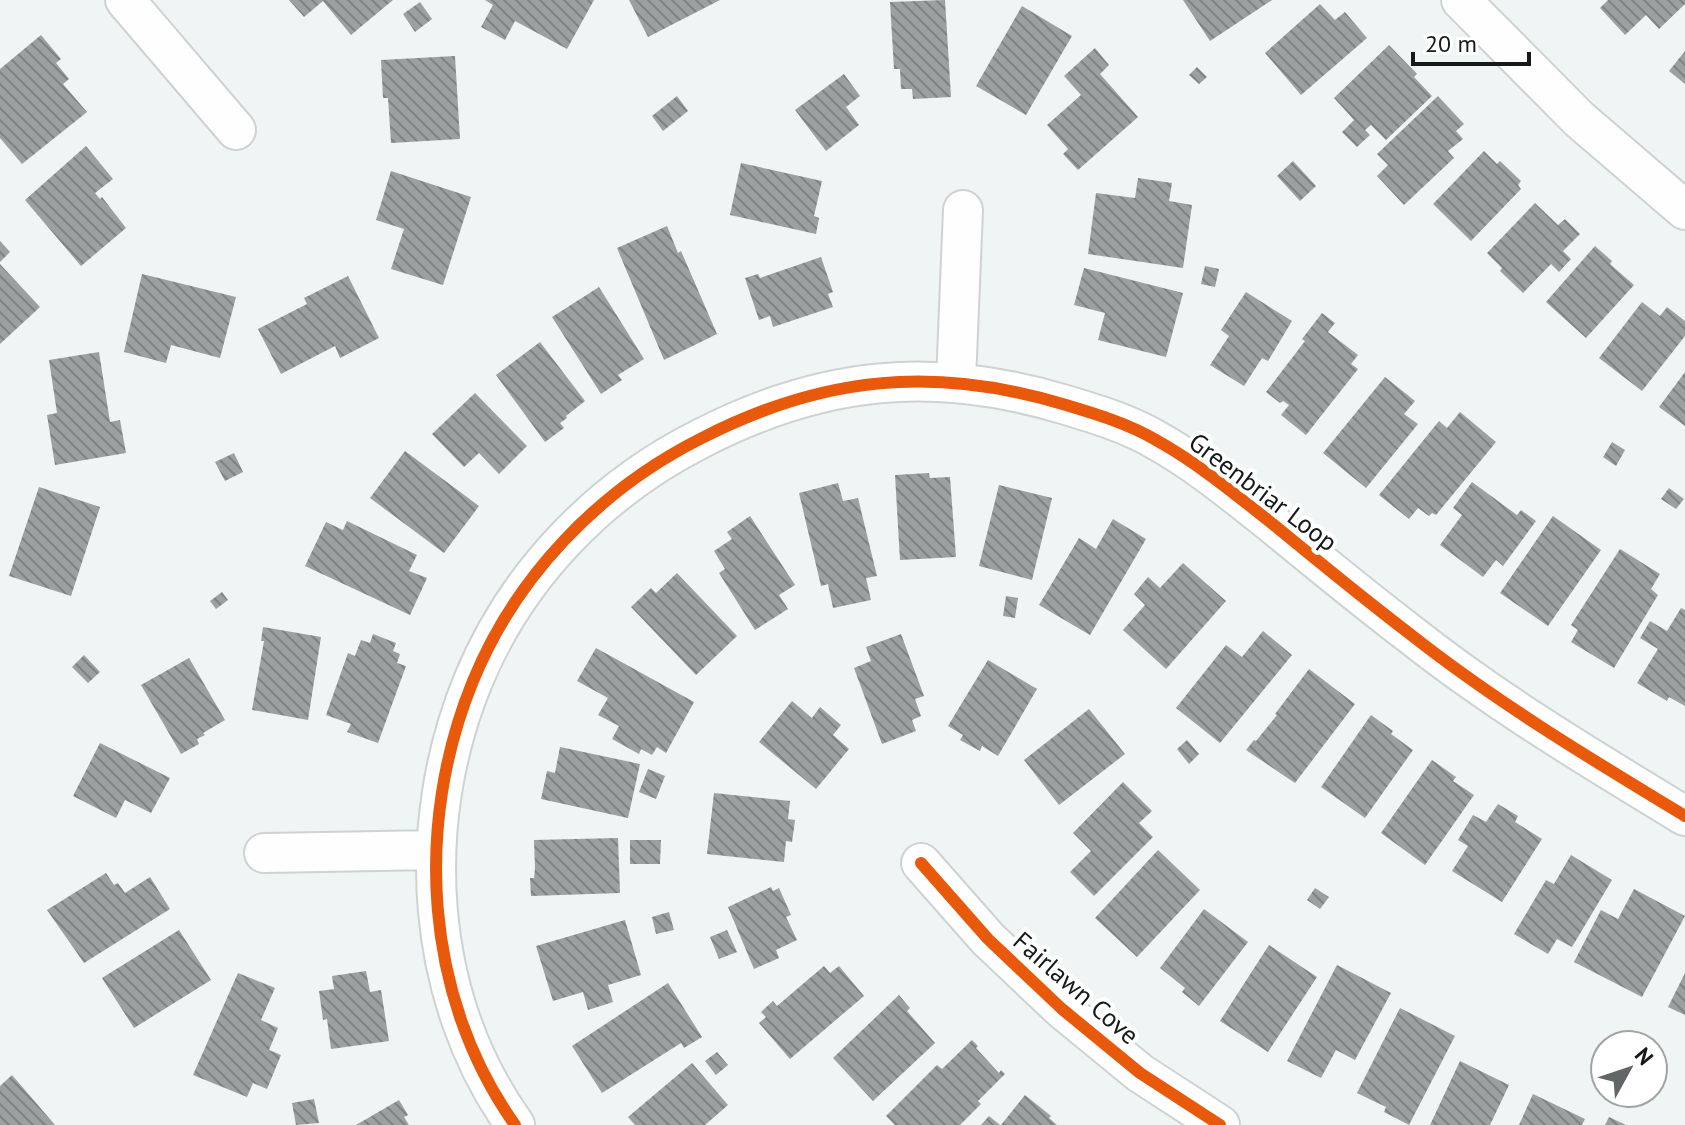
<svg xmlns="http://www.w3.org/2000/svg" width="1685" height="1125" font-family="'PT Sans',sans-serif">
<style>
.building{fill:url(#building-back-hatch)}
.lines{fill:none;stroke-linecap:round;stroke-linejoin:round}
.minor-casing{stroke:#ced2d2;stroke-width:42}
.minor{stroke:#fdfefd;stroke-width:38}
.cycleway-casing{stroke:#fff;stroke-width:17}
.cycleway{stroke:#e8590c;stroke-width:12}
.labels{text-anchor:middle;stroke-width:8;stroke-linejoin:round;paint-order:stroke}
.street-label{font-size:26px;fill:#161919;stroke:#fff}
</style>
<defs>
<pattern id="building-back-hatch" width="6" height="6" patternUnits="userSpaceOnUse" patternTransform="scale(2)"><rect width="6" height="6" fill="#9ba0a0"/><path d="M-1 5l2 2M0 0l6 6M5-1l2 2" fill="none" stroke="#7d8282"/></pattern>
</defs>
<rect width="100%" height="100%" fill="#eff5f4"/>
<path class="building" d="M289,0h104l-42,35 -28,-34 -19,16z
M485,0h109l-27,49 -52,-28 -10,19 -24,-13 12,-22z
M629,0h91l-72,37z
M945,0l6,97 -38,2 -1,-10h-11l-1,-20h-6l-4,-67z
M1183,0h89l-62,41z
M1608,0h77v4l-26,25 -13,-14 -21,20 -25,-27z
M420,2l12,17 -17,13 -12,-18z
M1320,4l15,16 10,-8 22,26 -66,57 -36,-42z
M1022,6l50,30 -46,79 -50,-29z
M41,35l20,24 -5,4 13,16 -6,5 24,28 -65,52 -22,-26v-69z
M1389,45l28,29 -3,3 18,19 -46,44 -15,-15 -6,5 5,5 -13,12 -15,-15 12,-12 -20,-22z
M1095,48l14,17 -9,9 38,43 -60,53 -15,-16 5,-5 -21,-24 34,-30 -17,-19z
M1685,51v33l-16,-13z
M455,56l5,83 -69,4 -3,-45h-5l-2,-38z
M1197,67l10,10 -8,7 -10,-9z
M844,74l16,22 -14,11 13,18 -33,26 -31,-41z
M677,96l11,15 -25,20 -11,-15z
M1438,96l26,28 -8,7 7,8 -15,12 6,7 -50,47 -27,-29 11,-11 -11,-11z
M86,146l27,33 -18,14 5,6 2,-2 24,31 -45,38 -56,-66z
M1484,151l13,13 3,-3 21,20 -3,4 3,4 -50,52 -38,-37z
M1293,161l23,25 -16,15 -23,-25z
M741,163l81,18 -8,35 5,2 -3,16 -86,-19z
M391,171l80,26 -28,88 -52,-16 13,-40 -28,-9z
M1138,178l34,5 -3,18 23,4 -9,63 -95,-14 8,-61 39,5z
M1535,203l23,22 7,-6 15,15 -17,17 8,8 -12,13 -8,-8 -28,29 -23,-22 2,-3 -15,-15z
M667,226l11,27 3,-2 36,83 -53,26 -47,-112z
M0,241l10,11 -10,10z
M1595,246l17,15 -2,3 24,21 -48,53 -40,-36z
M821,257l12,35 -5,2 5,13 -60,20 -3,-11 -11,4 -14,-42 13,-4 2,4z
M0,264l40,43 -40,37z
M1205,266l14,3 -4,18 -14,-3z
M1084,268l99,25 -17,64 -68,-17 7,-27 -31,-8z
M142,274l94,23 -16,61 -49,-13 -5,18 -42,-11z
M348,276l31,62 -39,20 -5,-12 -54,28 -23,-45 49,-25 -3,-6z
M599,287l45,72 -26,16 4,5 -21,14 -49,-77z
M1246,292l46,29 -24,40 -6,-3 -18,28 -34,-21 19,-29 -8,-6z
M1642,302l18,14 7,-9 18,14v15l-43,55 -43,-33z
M1322,313l13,10 -7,9 30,23 -7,9 7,5 -52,66 -25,-20 8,-10 -6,-4 -3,2 -14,-11 39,-51 -3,-2z
M540,342l45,59 -19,15 1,2 -7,5 4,5 -19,14 -49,-67z
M99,352l11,70 10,-2 6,33 -71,12 -8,-50 10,-2 -8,-53z
M1685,372v54l-26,-19z
M1385,377l30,24 -11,13 14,10 -52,64 -43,-35z
M475,393l52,53 -28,28 -20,-21 -15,14 -32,-33z
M1460,412l36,30 -60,73 -4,-2 -3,3 -11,-8 -9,11 -30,-24 60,-74 8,7z
M1612,442l13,8 -9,16 -13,-9z
M405,451l74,55 -35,47 -74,-55z
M234,453l9,19 -18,9 -10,-19z
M929,473l1,5 20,-1 6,80 -56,3 -5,-85z
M1472,482l45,33 4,-5 15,11 -33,45 -7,-6 -13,17 -43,-32 22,-30 -9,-7z
M838,483l5,18 15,-3 19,78 -11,2 5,22 -38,8 -5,-24 -7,2 -22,-93z
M999,485l53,13 -20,82 -53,-14z
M39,487l61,20 -29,89 -62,-20z
M1669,488l15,11 -8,10 -15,-10z
M750,516l45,69 -16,10 9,14 -33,21 -36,-57 6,-4 -11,-18 18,-12 -5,-7z
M1553,516l48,34 -53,76 -48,-33z
M1113,519l33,20 -56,96 -51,-30 40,-67 17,11z
M347,521l70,34 -8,16 18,7 -17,37 -105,-49 21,-44 17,8z
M1620,549l40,25 -9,15 7,6 -44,73 -43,-26 7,-12 -7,-5z
M1183,563l43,38 -60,68 -43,-39 22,-25 -11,-11 14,-17 12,11z
M677,573l60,63 -41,39 -65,-68 20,-19 5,5z
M222,592l6,8 -12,9 -6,-8z
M1006,596l12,2 -3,20 -12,-2z
M1681,608l4,2v96l-16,-9 -2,4 -30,-18 21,-34 -18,-11 10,-17 17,10z
M263,627l58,10 -13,83 -56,-10 12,-69h-3z
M1263,631l29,24 -72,88 -44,-35 50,-63 16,12z
M373,634l23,9 -3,8 7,3 -3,9 9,3 -28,77 -31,-11 4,-8 -25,-9 22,-62 7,3 6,-16 9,3z
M901,634l23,62 -9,3 6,17 -9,4 4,11 -34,13 -28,-76 17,-7 -5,-14z
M596,648l98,54 -28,51 -9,-6 -5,8 -11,-6 -2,5 -27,-15 7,-13 -21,-11 10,-17 -31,-17z
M84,655l16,17 -12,11 -16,-16z
M189,658l36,62 -22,13 2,2 -8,4 2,5 -18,10 -40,-69z
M988,660l49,29 -39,67 -16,-10 -2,5 -20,-11 3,-5 -15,-9z
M1309,669l46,35 -60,79 -49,-33 8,-10 2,1 21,-26 -2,-1z
M792,701l20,17 8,-11 21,18 -8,10 16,14 -33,40 -57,-47z
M1089,709l36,45 -66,51 -35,-45z
M1371,715l22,16 -2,3 22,16 -48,68 -44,-31z
M1187,740l12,14 -10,10 -12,-15z
M100,743l70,35 -19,35 -26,-13 -9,18 -43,-22z
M560,747l80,17 -12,54 -87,-19 6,-28 8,2z
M1432,760l24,17 -3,4 21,14 -49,70 -44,-32z
M648,769l17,7 -9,23 -17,-7z
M1123,782l29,29 -13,12 14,14 -59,59 -24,-24 21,-21 -18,-18z
M714,793l76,8 -2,18 7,1 -1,8 -2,14 -6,-1 -2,21 -77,-8z
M1498,804l20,12 -3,6 27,17 -40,63 -50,-31 16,-25 -10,-6 15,-25 13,7z
M618,838l2,55 -89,3 -1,-18h4l1,-10 -1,-28z
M630,840h31l-1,24h-30z
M1158,850l42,40 -63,67 -42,-39z
M1571,855l41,25 -40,67 -15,-8 -9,15 -34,-20 32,-54 8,4z
M106,873l8,12 4,-2 7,10 25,-16 20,32 -86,54 -37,-53z
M771,887l2,4 6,-3 12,27 -5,2 11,23 -21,10 3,8 -25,11 -26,-62z
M1315,888l14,9 -9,12 -13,-9z
M1634,889l51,27 -43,81 -68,-35 27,-52 17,9z
M1204,909l44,33 -49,64 -17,-14 3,-4 -25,-20z
M669,912l5,18 -18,4 -4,-17z
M625,920l16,55 -33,10 5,17 -25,8 -5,-18 -30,9 -17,-55z
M179,930l32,50 -77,48 -32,-50z
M727,930l10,22 -18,7 -9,-22z
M1269,945l48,32 -49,75 -48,-31z
M1337,965l54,28 -36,67 -19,-10 -15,28 -34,-17z
M824,966l6,7 9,-7 25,30 -74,63 -31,-36 7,-6 -5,-5 12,-11 4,5z
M366,971l4,21 11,-2 8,51 -58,8 -4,-30 -4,1 -4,-29 15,-2 -2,-13z
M238,973l37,15 -14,32 17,8 -9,22 12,5 -14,34 -14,-6 -6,14 -54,-22z
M1685,973v42l-17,-8z
M668,983l34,54 -18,11 -3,-5 -79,50 -30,-47z
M899,995l11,13 -3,3 28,32 -62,58 -40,-43z
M1400,1008l55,28 -46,89 -25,-13 2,-5 -29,-14z
M972,1040l6,6 -2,2 23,25 2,-3 4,4 -27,27 3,3 -21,21h-65l-9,-9 51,-51 5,4z
M717,1052l11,13 -12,10 -11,-14z
M1460,1061l49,24 -19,40h-60z
M692,1063l36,42 -23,20h-70l-7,-8z
M12,1075l43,50h-55v-39z
M1533,1094l52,25 -3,6h-63z
M1025,1095l26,21 -2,2 8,7h-56z
M314,1099l5,24 -23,2 -4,-22z
M399,1100l9,15 -4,2 5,8h-53z
M989,1116l11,9h-19z
M1609,1117l17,8h-21z"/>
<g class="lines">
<g class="minor-casing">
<path id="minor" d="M125,0l111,130
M1461,0l118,119 106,91
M956,381l7,-171
M264,853l171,-3
M921,863l67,76 74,70 78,64 80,52
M515,1125c-91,-128 -101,-300 -42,-444 43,-105 126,-191 227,-242 122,-63 234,-74 366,-34 30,9 63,19 90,35 43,24 80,55 118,85 45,37 90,74 136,109 86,68 181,125 275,182"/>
</g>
<use href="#minor" class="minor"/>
<g class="cycleway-casing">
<path id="cycleway" d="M921,863l67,76 74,70 78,64 80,52
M515,1125c-91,-128 -101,-300 -42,-444 43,-105 126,-191 227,-242 122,-63 234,-74 366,-34 30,9 63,19 90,35 43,24 80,55 118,85 45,37 90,74 136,109 86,68 181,125 275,182"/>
</g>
<use href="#cycleway" class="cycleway"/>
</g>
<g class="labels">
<g class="street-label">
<text transform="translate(1263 492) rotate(37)" y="9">Greenbriar Loop</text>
<text transform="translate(1076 988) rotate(41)" y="9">Fairlawn Cove</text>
</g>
</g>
<g transform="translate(1629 1069) rotate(50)"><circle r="38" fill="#ffffff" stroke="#a2a3a3" stroke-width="2"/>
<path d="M0-6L14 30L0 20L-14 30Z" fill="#626666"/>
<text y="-12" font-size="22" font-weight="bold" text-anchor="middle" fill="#161919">N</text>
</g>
<path d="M1413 52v12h116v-12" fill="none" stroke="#161919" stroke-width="4"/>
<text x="1425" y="52" font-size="24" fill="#161919" stroke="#ffffff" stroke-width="6" paint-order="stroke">20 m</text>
</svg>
